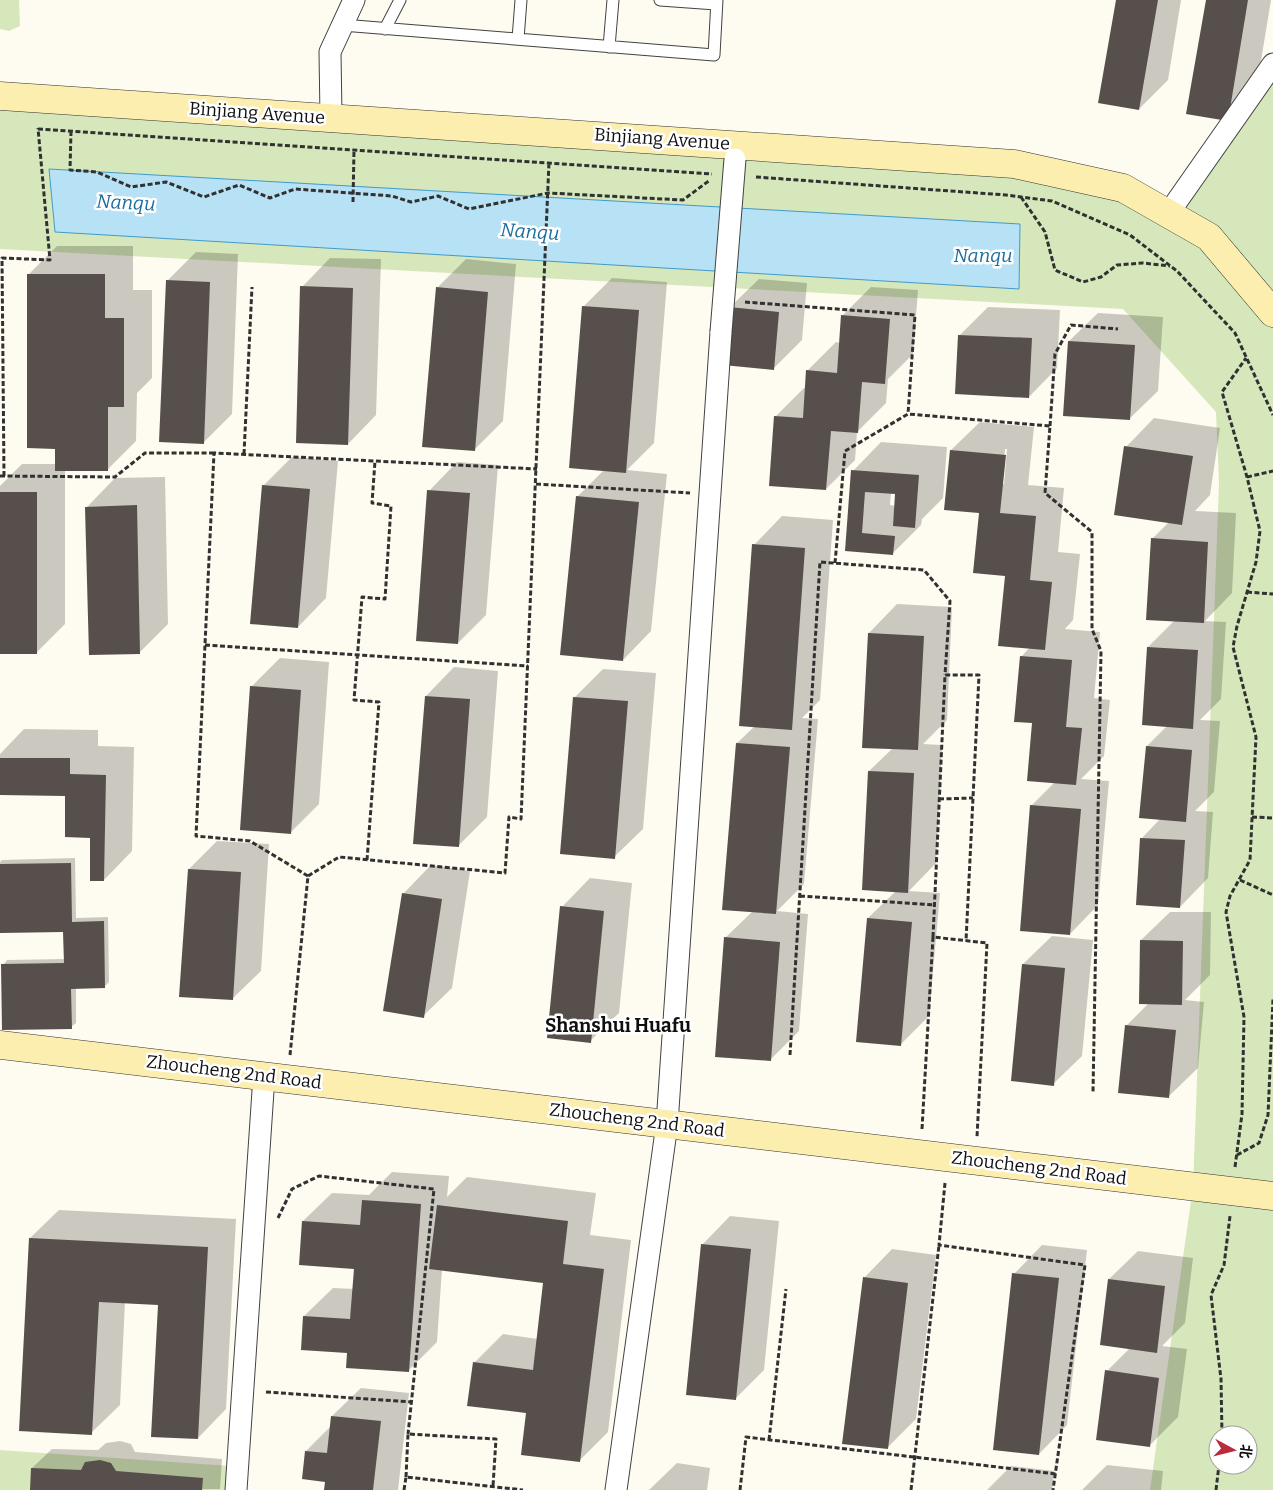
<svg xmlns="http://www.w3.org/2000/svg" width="1273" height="1490" font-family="Bitter,'Noto Sans SC',serif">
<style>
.green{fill:#d6e8bb;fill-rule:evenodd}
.water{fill:#b7e1f4;stroke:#419bc9}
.shadow{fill:#0003;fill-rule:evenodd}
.building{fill:#574f4b}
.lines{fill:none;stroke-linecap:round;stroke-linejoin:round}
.lane-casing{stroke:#424242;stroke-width:13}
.street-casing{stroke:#424242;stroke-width:23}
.secondary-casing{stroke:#313131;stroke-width:29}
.path{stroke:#313131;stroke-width:3;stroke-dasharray:5 2.5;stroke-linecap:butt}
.lane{stroke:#fff;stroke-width:11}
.street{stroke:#fff;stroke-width:21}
.secondary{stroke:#fceeaf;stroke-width:28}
.street-bridge-casing{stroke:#424242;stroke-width:23;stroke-linecap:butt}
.street-bridge{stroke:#fff;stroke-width:21}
.labels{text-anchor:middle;stroke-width:5;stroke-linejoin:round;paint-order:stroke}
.street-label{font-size:18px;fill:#0f0f0f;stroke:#fff}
.water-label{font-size:19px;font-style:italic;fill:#1c6d9d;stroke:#fff}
.neighbourhood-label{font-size:19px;font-weight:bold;fill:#0f0f0f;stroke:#fff}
</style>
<rect width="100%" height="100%" fill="#fefbf1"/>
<path class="green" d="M0,0h19l1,26 -11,5 -9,-2z
M1273,64v1426h-123l43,-303 26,-704 -3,-71 -93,-103 -1123,-60v-153l1014,68 154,50zM1218,1435h30v30h-30z
M0,1450l230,16 -2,24h-228z"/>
<path class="water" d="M49,169l971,55 -1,65 -964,-57z"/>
<path class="shadow" d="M1117,0h64l-13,80 -29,29z
M1207,0h64l-15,91 -28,29z
M57,246h76v44h19v88l-15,15 -1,48 -28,28h-43v155l-29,29h-36v-167l22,-22h34v-17l-28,-172z
M196,252l42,2 -6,160 -29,29 -36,-162z
M330,258l51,1 -5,156 -28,29 -46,-157z
M466,259l50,5 -13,157 -29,29 -37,-162z
M612,278l55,4 -13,161 -27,27 40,4 -16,157 -28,29 -46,-163 27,-27 -20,-164z
M759,279l48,4 -5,57 -29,29 -43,-62z
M871,287l47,3 -5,64 -25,25 -2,24 -29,29 -2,28 -29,29 -51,-72 29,-29h2l1,-17 29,-29 4,1 2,-27z
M988,307l72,3 -3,58 -28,29 -69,-62z
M1098,313l65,4 -5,74 -29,28 -60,-78z
M1154,418l66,10 -10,67 -15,16 41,2 -4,80 -27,28 21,1 -5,77 -21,21 20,1 -6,71 -19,19 18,1 -5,66 -28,29 -38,-69 19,-20 -14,-72 20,-20 -19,-79 27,-27 -23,-81 17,-17 -43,-75z
M980,422l54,5 -6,58 36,3 -6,64 22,2 -7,66 -8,9 35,3 -6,66 16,2 -6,56 -23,23 28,2 -11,124 -28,29 -39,-128 24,-24 -22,-60 -17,-1 6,-65 8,-9 -24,-72 -25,-63 -30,-62zM1005,449h2l-3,35h-2z
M881,442l66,5 -4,51 -21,21 -1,6 -28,28 -46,-3 6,-79zM891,492l6,1 -1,13 -6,-1z
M292,457l46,4 -12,137 -28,29 -35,-141z
M457,462l41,3 -12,150 -28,28 -29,-152z
M165,477l3,147 -29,29 -52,-146 28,-29z
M782,516l51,4 -13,180 -18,18 16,1 -14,165 -27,27 31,3 -9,117 -29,29 -45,-122 28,-27 -16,-168 18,-17 -1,-181z
M897,604l55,3 -5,113 -24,24 19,1 -6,118 -27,28 31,2 -11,123 -29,29 -43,-4 11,-123 28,-27 -27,-120 24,-23 -24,-115z
M280,658l49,4 -10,142 -29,29 -39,-146z
M454,667l44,4 -11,146 -29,29 -32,-150z
M603,669l53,4 -13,156 -29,28 -39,-160z
M24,729l74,1v16l36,1 -2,104 -28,29 -12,-44 -25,-42h-67v-40z
M217,841l52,3 -8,127 -29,28 -43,-130z
M75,858l1,60 32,-1 1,65 -5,5h-28v36l-5,4 -68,-62 4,-5 58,-1v-28l-65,1v-70l2,-2z
M431,865l39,6 -18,117 -29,28 -20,-122z
M590,878l42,5 -13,130 -29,28 -28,-134z
M1170,912h41l-1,63 -25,25 19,2 -6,66 -29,28 -43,-70 23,-23 -8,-63z
M1052,936l41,4 -11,116 -29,28 -30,-120z
M392,1172l57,4 -2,21 20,-20 129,16 -6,42 41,5 -23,192 -29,29 -105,-98 29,-29 35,5 7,-57 -103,-13 -5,73 -29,29 -60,-19 -44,-36 29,-28 21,1 2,-22 -53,-46 29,-28 37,2z
M59,1210l177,9 -10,190 -28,29 -39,-134 -34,-2 -5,103 -29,28 -61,-195z
M730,1216l49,5 -15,149 -28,28 -34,-153z
M1042,1245l45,5 -20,175 -28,29 -25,-180z
M892,1249l44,6 -20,164 -29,29 -23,-170z
M1138,1251l55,7 -8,65 -23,23 25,3 -9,68 -29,29 -42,-75 23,-23 -29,-4 8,-65z
M361,1388l48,5 -11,97h-73l1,-10 -23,-2 3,-27 25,-25 1,-10z
M120,1441l11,3 4,8 87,7 -2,30 -189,1 1,-22 20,-19 46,1 8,-7z
M677,1463l33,5 -3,22h-58z
M1107,1465l56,6 -2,19h-79z
M1011,1466l43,5 -2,19h-65z"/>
<path class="building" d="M1116,0h42l-19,110 -41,-7z
M1206,0h42l-20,121 -42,-7z
M27,274h78v44h19v89h-16v64h-53v-22l-28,-1z
M166,280l44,2 -6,162 -45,-2z
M300,286l53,2 -5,157 -52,-2z
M436,287l52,5 -13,159 -53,-4z
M582,306l57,4 -13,163 -57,-5z
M729,307l50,5 -5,58 -51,-5z
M841,315l49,4 -5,65 -23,-2 -4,51 -27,-2 -5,59 -57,-4 5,-70 29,2 3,-48 31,3z
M958,335l74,3 -3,60 -74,-4z
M1068,341l67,4 -5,75 -67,-4z
M1124,446l69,10 -11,69 -68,-10z
M950,450l56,5 -6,58 36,3 -6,64 22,2 -7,68 -47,-4 7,-70 -32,-3 6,-60 -35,-3z
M851,470l68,5 -4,53 -22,-2 2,-32 -30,-2 -3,41 33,3 -2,19 -48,-4z
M262,485l48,4 -12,139 -48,-4z
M427,490l43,3 -12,151 -42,-3z
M0,492h37v162h-37z
M576,496l63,6 -16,159 -63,-6z
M137,505l3,149 -51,1 -4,-148z
M1151,538l57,4 -4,81 -58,-3z
M752,544l53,4 -13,182 -53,-4z
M868,633l56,3 -6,114 -56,-2z
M1147,647l51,3 -5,79 -51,-4z
M1020,656l52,4 -6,67 16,1 -6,57 -49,-4 5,-58 -18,-1z
M250,686l51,4 -10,144 -51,-4z
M425,696l45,3 -11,148 -46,-3z
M573,697l55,4 -13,158 -55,-5z
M736,743l54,4 -14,167 -54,-4z
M1146,746l46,4 -6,72 -47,-4z
M0,758h70v16l36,1 -2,106h-14v-43l-25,-1v-41l-65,-1z
M868,771l46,2 -6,120 -46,-3z
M1030,805l51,4 -11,126 -50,-4z
M1140,838l45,2 -5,68 -44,-3z
M71,863l1,59 32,-1 1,67 -34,1 1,40 -70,1 -1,-66 63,-1 -1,-31 -63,1v-69z
M188,869l53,3 -8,128 -54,-3z
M402,893l40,6 -18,119 -41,-7z
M560,906l44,5 -13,132 -44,-5z
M867,918l45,4 -11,124 -45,-4z
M724,937l56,5 -9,119 -56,-4z
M1140,940l43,1 -1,64 -43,-1z
M1022,964l43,4 -11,118 -43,-5z
M1125,1025l51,5 -7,68 -51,-5z
M362,1200l59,4 -12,168 -63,-4 1,-15 -46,-3 2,-34 47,3 4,-50 -55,-4 3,-44 58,4z
M437,1205l131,16 -5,43 41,5 -24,193 -59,-7 5,-42 -59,-7 6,-44 60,8 10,-87 -114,-14z
M29,1238l179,9 -10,192 -47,-2 7,-132 -59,-3 -7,133 -73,-4z
M701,1244l50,5 -15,151 -50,-5z
M1012,1273l47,5 -20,177 -46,-5z
M863,1277l45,6 -20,166 -46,-5z
M1108,1279l57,7 -8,67 -57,-8z
M1105,1370l54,8 -9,69 -54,-7z
M331,1416l50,5 -8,69h-49l1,-8 -23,-3 3,-28 22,2z
M100,1460l11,3 5,8 87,7 -1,12h-172l1,-22 50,2 4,-8z"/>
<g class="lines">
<g class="lane-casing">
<path id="lane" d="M660,0l56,4
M342,25l372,30 3,-55
M385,29l15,-29
M518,39l3,-39
M609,47l4,-47"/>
</g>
<g class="street-casing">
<path id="street" d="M331,117l-1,-65 24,-52
M1168,214l105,-150
M236,1490l28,-414
M616,1490l51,-366 54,-792"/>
</g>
<g class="secondary-casing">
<path id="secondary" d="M0,96l1014,68 109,24 86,49 64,76
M0,1045l1273,151"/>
</g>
<path class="path" d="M38,129l674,45
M71,131l-1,39 27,2 34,15 35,-5 38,15 35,-12 31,13 25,-9 97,7 19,6 27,-6 31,13 79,-16 135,7 27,-20
M756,177l250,18 46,6 78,34 47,36 58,62 38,82
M1021,197l24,35 10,38 28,12 18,-5 16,-12 26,-2 27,3
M353,202l1,-52
M745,302l170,13 -7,99
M1050,426l5,-72 16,-29 47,4
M244,454l8,-167
M0,476l115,1 30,-24h69
M4,476l-2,-218 48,2 -12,-132
M1247,477l26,-6
M536,484l154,9
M835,563l10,-112 63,-37 142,12 -5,67 47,39v97l9,22 -8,441
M1247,592l26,2
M205,645l323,21
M939,799l34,-1
M1252,817l21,1
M367,860l12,-158 -25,-2 8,-103 23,2 6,-93 -19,-3 3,-42
M308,876l-58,-35 -54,-5 18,-383 323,16
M1240,880l33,15
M800,896l135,9
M933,937l12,-262h34l-13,266
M290,1055l18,-179 31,-19 166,16 4,-56 12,2 28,-657
M790,1055l30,-493 104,8 26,31 -5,74
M922,1129l11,-192 54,6 -10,194
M1237,1155l22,-12 9,-28 5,-116
M1235,1167l7,-53 2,-97 -18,-105 4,-16 20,-36 6,-123 -23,-90 4,-21 19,-64 4,-31 -13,-54 -25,-85 24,-34
M945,1183l-6,62 146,20 -32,225
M278,1218l14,-29 27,-13 115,13 -26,245
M266,1392l146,10
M1222,1435l-1,-56 -10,-84 13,-30 6,-49
M769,1440l17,-151
M406,1477l2,-43 88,5 -3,47
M404,1490l2,-13 117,13
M740,1490l6,-53 310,37
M911,1490l28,-245
M1216,1490l3,-25"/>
<use href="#lane" class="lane"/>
<use href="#street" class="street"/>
<use href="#secondary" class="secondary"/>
<g class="street-bridge-casing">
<path id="street-bridge" d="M721,332l14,-173"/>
</g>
<use href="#street-bridge" class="street-bridge"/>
</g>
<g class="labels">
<g class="street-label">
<text transform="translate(257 113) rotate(4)" y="6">Binjiang Avenue</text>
<text transform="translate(662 139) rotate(4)" y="6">Binjiang Avenue</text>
<text transform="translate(234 1072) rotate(7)" y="6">Zhoucheng 2nd Road</text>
<text transform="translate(637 1120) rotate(7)" y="6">Zhoucheng 2nd Road</text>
<text transform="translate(1039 1168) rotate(7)" y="6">Zhoucheng 2nd Road</text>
</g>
<g class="water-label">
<text transform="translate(126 202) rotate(3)" y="7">Nanqu</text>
<text transform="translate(530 231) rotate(4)" y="7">Nanqu</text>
<text x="983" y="262">Nanqu</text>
</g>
<g class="neighbourhood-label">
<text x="618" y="1032">Shanshui Huafu</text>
</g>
</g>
<g transform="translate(1233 1450) rotate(97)"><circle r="24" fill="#ffffff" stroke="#9f9f9f"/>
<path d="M0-4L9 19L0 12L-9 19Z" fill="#bb2b3b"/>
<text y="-8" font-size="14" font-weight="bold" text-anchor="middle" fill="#0f0f0f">北</text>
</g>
</svg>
